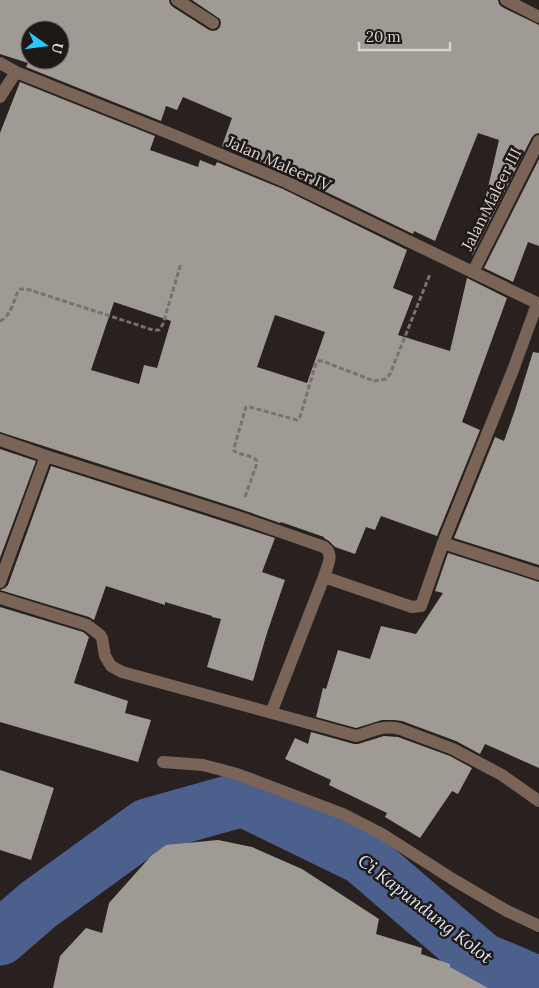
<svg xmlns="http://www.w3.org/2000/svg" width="539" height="988" font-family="Lora,serif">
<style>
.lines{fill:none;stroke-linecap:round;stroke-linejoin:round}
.river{stroke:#4b608c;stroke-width:55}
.building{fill:#9f9a94;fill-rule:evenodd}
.path{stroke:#77716f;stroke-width:3;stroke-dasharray:5 2.5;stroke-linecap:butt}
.minor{stroke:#7a6458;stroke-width:12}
.labels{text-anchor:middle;stroke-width:5;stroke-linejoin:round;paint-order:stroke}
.street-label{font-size:16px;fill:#d8d3d2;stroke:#1e1816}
.water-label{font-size:18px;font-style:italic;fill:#dce4f2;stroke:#1e1816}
</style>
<rect width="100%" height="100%" fill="#28211f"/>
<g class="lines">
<path class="river" d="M0,938l38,-33 109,-79 96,-27 119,58 120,103 57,24"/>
</g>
<path class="building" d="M0,0h169l1,4 3,3 36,23 4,1 4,-1 3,-3 1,-4 -1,-4 -28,-19h306l1,4 3,3 37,18v108l-4,1 -3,3 -60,119 27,-116 -21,-7 -43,108 -21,-10 -1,3 -124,-60 -67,-28 10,-28 -49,-21 -6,13 -11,-4 -5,15 -135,-54 2,-4 -28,-9zM30,30h30v30h-30z
M20,82l135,54 -5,14 48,17 2,-7 15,6 2,-4 66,27 124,61 -14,38 20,8 -15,39 52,16 17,-73 40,20 -45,124 18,8 -43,106 -56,-20 -6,14 -9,-3 -11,27 -20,-7 -6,-6 -5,-3v-1l-43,-15 -1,1 -40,-14 -240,-77v-299zM114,302l57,19 -14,47 -13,-3 -5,19 -48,-14zM275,315l50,17 -18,51 -50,-16z
M539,159v87l-11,-4 -15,40 -29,-14z
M533,352l6,1v212l-85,-27 41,-101 9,4 11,-31z
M0,449l36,12 -36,97z
M51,466l184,59 40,13 -13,34 23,8 -18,53 -14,48 -46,-14 14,-48 -9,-2v-1l-47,-14v3l-59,-19 -12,34 -5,-3 -89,-27 5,-2 3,-3z
M448,553l91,29v186l-54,-24 -5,10 -24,-13 -54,-20 -8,-1h-12l-26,8 -40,-11 7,-29 3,1 12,-39 32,9 11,-33 35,8 27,-41 -8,-2z
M0,607l83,25 6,5 -15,46 54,18 -3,12 26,7 -13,42 -138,-40z
M311,732l43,12h4l26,-8 14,1 52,19 22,12 -14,26 -6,-3 -32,47 -35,-21 2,-4 -58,-28 2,-5 -46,-21 10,-21 13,6z
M0,770l54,18 -23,72 -31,-10z
M218,840l34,7 50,22 77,50 -3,15 46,14 -1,6 29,10v3l38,21h-435l7,-32 26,-28 16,5 7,-30 42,-47 15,-11z"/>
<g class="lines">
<path class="path" d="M0,321c10,-4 14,-20 18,-30l3,-2 9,1 123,40h6l4,-6 18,-61
M245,497l11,-31 1,-5c-5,-7 -16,-5 -23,-10v-3l12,-41h4l47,13 3,-3 16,-54 2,-2h4l52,20 12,-2 4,-5 40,-100"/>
<path class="minor" d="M177,0l36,23
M506,0l33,17
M0,63l16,9 160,64 110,46 253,122
M0,97l16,-25
M473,272l66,-131
M0,440l46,16 192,61 86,30c11,7 3,19 0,30l-53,136
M443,543l96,31
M324,577l88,30 9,-1 22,-63 70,-173 24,-66
M0,582l46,-126
M0,598l87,27 13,10 2,3 3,18 6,10 11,6 234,64c16,-4 27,-12 44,-7l53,20 49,26 37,26
M163,762l40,3 34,9 106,40 39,20 72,46 53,31 32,15"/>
</g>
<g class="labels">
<g class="street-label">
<text transform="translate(279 163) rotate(24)" y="6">Jalan Maleer IV</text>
<text transform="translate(491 199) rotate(-63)" y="6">Jalan Maleer III</text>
</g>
<g class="water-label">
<text transform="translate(425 909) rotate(38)" y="6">Ci Kapundung Kolot</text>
</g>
</g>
<g transform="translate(45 45) rotate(104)"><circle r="24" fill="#1e1816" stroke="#686361"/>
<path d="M0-4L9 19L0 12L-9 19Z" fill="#25c9fe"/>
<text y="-8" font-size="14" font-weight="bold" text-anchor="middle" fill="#d8d3d2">U</text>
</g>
<path d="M359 42v8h91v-8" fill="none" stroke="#d8d3d2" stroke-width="2.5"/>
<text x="366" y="42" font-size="15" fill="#d8d3d2" stroke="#1e1816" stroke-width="4" paint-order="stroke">20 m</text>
</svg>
